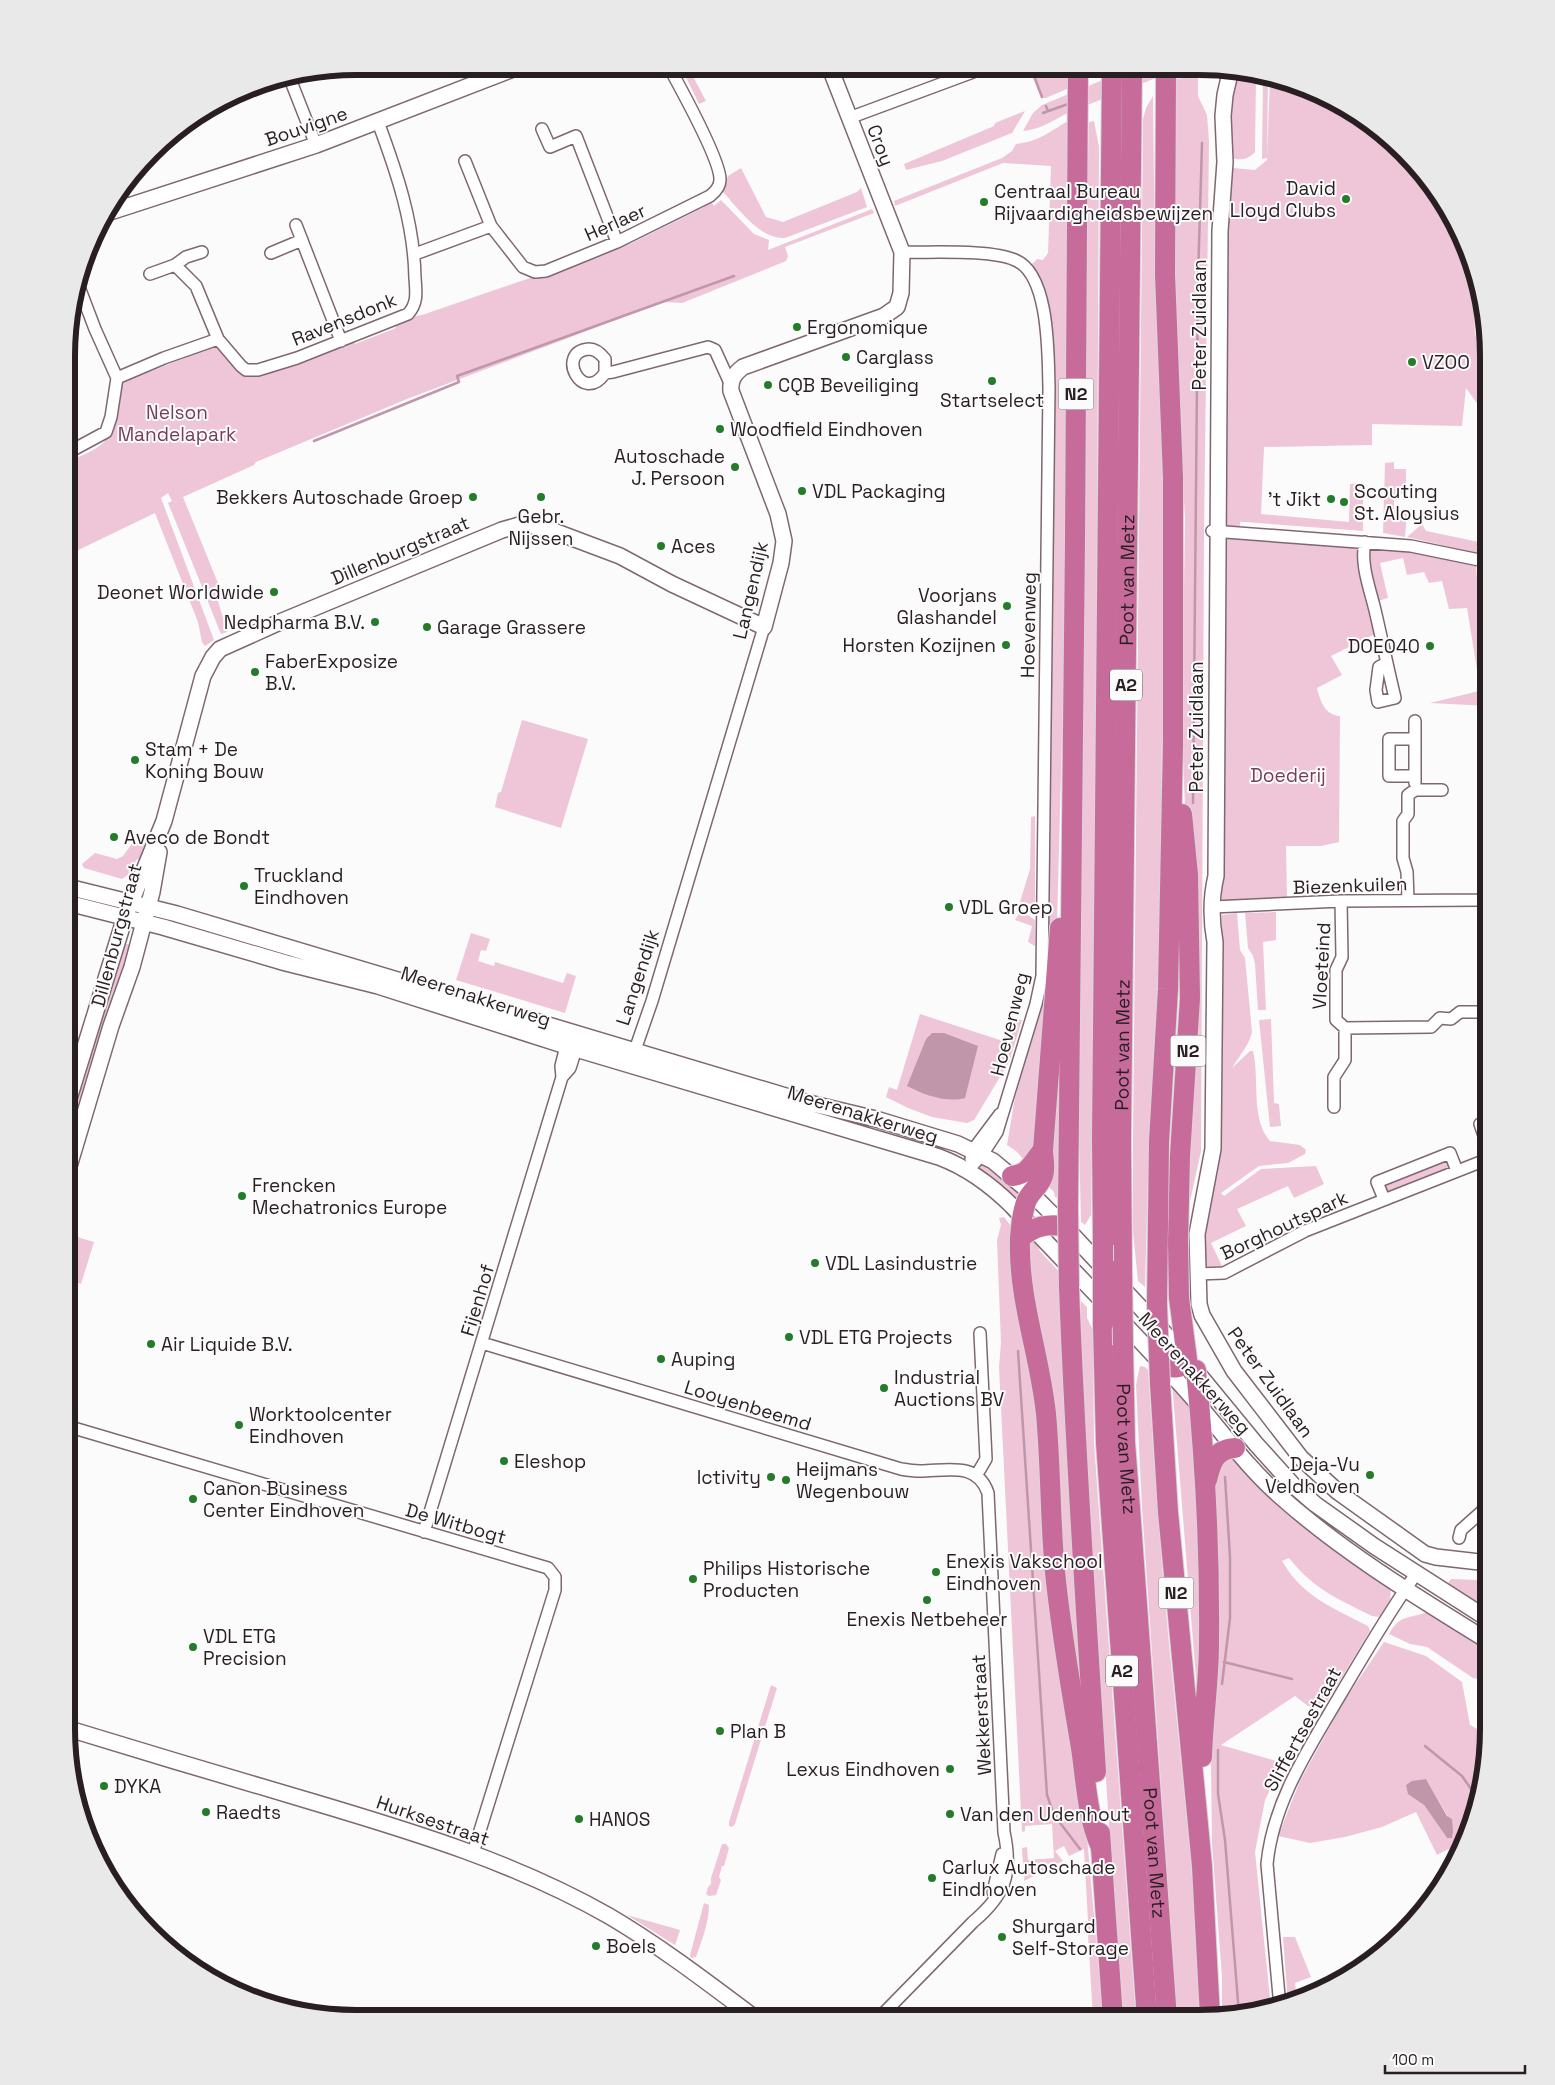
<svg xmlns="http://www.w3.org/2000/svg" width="1555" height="2085" font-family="'Space Grotesk',sans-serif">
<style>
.green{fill:#eec6d8;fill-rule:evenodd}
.water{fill:#c097aa}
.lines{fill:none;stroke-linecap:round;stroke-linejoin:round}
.stream{stroke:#c097aa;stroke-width:2.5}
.street-casing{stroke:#7f6772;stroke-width:14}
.secondary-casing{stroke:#7f6772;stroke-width:18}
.highway-casing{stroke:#d8d7d7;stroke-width:22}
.street{stroke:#fff;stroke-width:11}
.secondary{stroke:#fff;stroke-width:15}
.highway{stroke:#c76b9a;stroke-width:20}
.highway-bridge-casing{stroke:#d8d7d7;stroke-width:22;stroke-linecap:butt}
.highway-bridge{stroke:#c76b9a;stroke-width:20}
.poi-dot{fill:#247c2a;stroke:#fbfbfb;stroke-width:2}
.labels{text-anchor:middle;stroke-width:4;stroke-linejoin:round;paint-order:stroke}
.shield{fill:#fbfbfb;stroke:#686164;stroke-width:1}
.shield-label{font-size:18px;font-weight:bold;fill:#291f23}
.street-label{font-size:19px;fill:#291f23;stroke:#fbfbfb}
.poi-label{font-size:19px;fill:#291f23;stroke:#fbfbfb;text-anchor:start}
.park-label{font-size:19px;fill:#753d59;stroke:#fbfbfb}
.rim{fill:none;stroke:#291f23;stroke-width:6}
</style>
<rect width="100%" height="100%" fill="#fbfbfb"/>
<path class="green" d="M681,67h7l18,34 -7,3z
M1029,68h43l-4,1 1,19 -23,10h-5z
M1132,68l47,1c-34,13 -69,27 -104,41 -18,7 -33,20 -52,21l10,-18 9,-8z
M1237,69l17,4 2,3 -1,76c-8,9 -18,9 -28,4l1,-35z
M1198,76v20l9,19 2,26 -5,390 -3,620 -12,55 -4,-400 -3,-74 3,-215 -10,-150 1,-274v-14z
M1263,76l5,1 -1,80 3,-79 40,10 65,38 42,39 42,63 18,48 -4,22 2,35 7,31 7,13v43l-23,-32 -4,38 -90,-2v21l-108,2 -3,67 88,8 1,-38 13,-1v48l-118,-9h-5v8l-12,-3 -6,-5 5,-349 6,-5 22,2 12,-10v-2l-5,1z
M1153,96l2,177 4,94 5,177 -4,379 -5,131 -6,87 -4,146 -7,-6 -5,-49v-93l10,-1020 3,-11z
M1025,111l-13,22 -70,28 -36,9 -2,-6 90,-38 1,-3z
M1070,120l-2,496 -5,82 -6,226 -24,223 -8,14 -9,-10 -9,-6 8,-48 27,-90 6,-31 5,-618 -22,-93 6,-6 6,1 5,-7 3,-87 -48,-3 -108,43 -1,-5 108,-43 10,-7 4,-7c25,-3 32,-12 54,-24z
M1094,121l5,26 -3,582 -5,486 -6,10 -4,-3 -2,-86 5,-595 1,-271 4,-148z
M741,168l25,49 17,5 74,-30 4,-4 6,19 -82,31c-25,2 -47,-30 -62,-46l5,-16z
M710,200l4,6 7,-6 33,34 15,6 -1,10 104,-41 2,4 -89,34 3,9 -2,5 -104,42 -19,-1 -256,97 -151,63 -2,3 -71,32 41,101 -6,3 9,31 -6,2 -48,-119 -5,-12 4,-2 -4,-8 -7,5 53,142 -9,6 -3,-4 -4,-20 -43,-109 -87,42 1,-94c11,-5 26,-10 35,-19 12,-12 15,-41 18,-57l2,-3 91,-36c19,6 20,29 44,31l94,-36 2,3 41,-16 -1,-4 15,-7 12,-2 210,-72 72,-36 -1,-4z
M1394,462v7h12v24l-12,2v17l13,1 -2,24 -22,-4 2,-70z
M1422,524l4,7 63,13v12l-82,-19z
M1237,536l123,10 15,88 -44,22 11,19 -25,13c3,13 8,27 23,28l-1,126 -18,4h-35l1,52 -65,3 -2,-81 2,-279z
M1368,547l43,5 65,14 9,114 -6,2 -12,-74 -18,1 -7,-28 -13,2 -5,-11 -17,3 -4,-17 -23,5 8,35 -11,3 -11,-50z
M1487,689l2,17 -59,-3z
M522,720l66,19 -27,89 -66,-21 3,-14 3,-1z
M1035,816v89l-15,-3 10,-33 1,-52z
M147,834l-7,25 -4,1 -4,12 -10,7 -38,-11 -2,-4 13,-11 22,6 6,-3 11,-15z
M1276,912v28l-13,2 3,68h-8l-3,-46 -2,-8 -5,-8 -3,-35z
M1019,913l9,2 7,5v26l-7,-4 4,-16 -17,-6z
M1237,913l3,37 5,8 7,74c-2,12 -13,24 -20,36l18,-17h3c7,28 -3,67 17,90l30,4 6,5 -1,4 -17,9 -29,3 -38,27 3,3 37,-27 55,-3 8,18 -30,14 -6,-12 -51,23 9,17 -35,17 11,23 -21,1 21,-352z
M1064,924l-3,275 -6,-2 -1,-5 -9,-9z
M471,933l19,6 -4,12 -5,-1 -3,11 16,5 1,-4 68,21 4,-10 9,3 -11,37 -109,-33z
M123,943l8,2 -64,213v-27z
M920,1014l83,27 7,-23 12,2 -13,42 -35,58 -7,3 -35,-6 -24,-9 -22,-11 3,-10 8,3z
M1271,1019l3,84 5,1 2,22 -11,1 -11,-107z
M1449,1159l1,9 -62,25 -4,-3 -1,-7z
M980,1161l45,33 -5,11 -37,-32 -6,-10z
M1004,1217l7,9 20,131 56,480 16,181h-10l-5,-83 -6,-13 6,-1 -4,-72 -15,7 -5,-10 -9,5 8,10 -39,20 2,-17h-3l-1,-16 5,-1 1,13 26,-2 -2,-34 -27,2v5l-3,1 -23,-465 2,-24 -4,-103 4,-15 -2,-7z
M67,1234l27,8 -13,42 -14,-4z
M1029,1237l12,8 -2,5 22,24 30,519 -61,-508z
M1081,1301l6,6v11l6,12 1,113 42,576h-13l-15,-208 -28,-451z
M1140,1366l5,1 3,3c7,104 14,209 25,313 11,112 25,224 26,336h-22l-35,-512 -6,-122z
M1172,1382l22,23 13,235 -10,65v-15z
M1233,1455l158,133 -1,12 -11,17 -7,-1c-36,-18 -57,-26 -83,-58l-7,3c20,35 51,47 86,65l2,5 -47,77 -15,-2 -13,-10 -74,49 62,18 -18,37 -10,52 16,157 -49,7v-39l-10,-133 -1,-83 3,-297z
M1451,1579l26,1 11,6v27l-42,-27z
M1427,1612l61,37v32l-15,-3 -46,-31 -17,-3 -21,-10c11,-20 20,-15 38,-22z
M1384,1642l42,14 36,26 8,43 18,10c0,19 -11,93 -24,105 -6,6 -19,10 -27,15l-21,-43 -34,15 -37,10 -35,6 -32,-7 22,-55 44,-80zM1426,1779l25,43 2,9 -6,7 -23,-33z
M771,1685l6,3 -42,136 -3,3 -3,-1v-4z
M722,1844h4l3,4 -5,18h-2l-3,11 2,3 -5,15 -7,1 -3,-2 2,-7 3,-3v-6z
M704,1903l5,2c0,17 -7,35 -13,52l-5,1 -1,-3z
M627,1915l53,15 -5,15z
M1283,1937h12l16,40 -16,6 2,17 -9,4z"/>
<path class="water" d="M932,1033h12l34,13 -13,52c-18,5 -41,-3 -58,-12l19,-47z
M1426,1779l21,37 5,3 1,12 -1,7h-5l-23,-33 -16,-11 -2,-9 6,-4z"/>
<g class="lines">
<path class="stream" d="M1031,68l11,29
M1046,106l2,5
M1043,113l25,-9
M314,441l145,-59 -2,-6 277,-100
M1193,803l5,-524 4,-136
M1018,1351l29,444 7,20 26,34
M1224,1662l68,17
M1222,1684l8,-66v-61l-5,-80
M1425,1746l37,30 16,23
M1218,1750v44l7,46 14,174"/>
<g class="street-casing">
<path id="street" d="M291,77l1,7 24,61
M849,118l124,-46 4,-4
M542,129l8,18 26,-11 41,106
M465,161l26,65
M120,193l5,14
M296,225l45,116
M902,252c29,1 88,-3 113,8 35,14 33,96 34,128l-7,588 -6,28 -39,128 -15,23 -14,15
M271,253l31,-13
M415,254l76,-28 32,41 12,5 11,-1 71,-29 93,-46c5,-4 10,-9 10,-16 1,-18 -40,-93 -51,-113
M175,265l11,-8 16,-5
M150,274l25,-9 21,21 22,53 23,27 5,4h12l39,-12 111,-44c10,-11 8,-22 7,-36 -1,-55 -18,-105 -37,-156
M605,373v-14c-4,-5 -9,-10 -16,-10 -34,2 -7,57 16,24l8,-1 95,-25 7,3 15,33
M117,378l47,-20 54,-19
M69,452l37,-20 5,-15 6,-39 -22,-49 -16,-42
M1212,531l199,15 78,16
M1365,542c-5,22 5,47 10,68 7,30 13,59 20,88l-17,4 -2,-12 3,-23 8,-4
M1415,721v62
M1415,739h-26v37h26
M1408,900l-1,-28 -4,-14v-37l5,-7v-19l7,-5h27
M1341,901l1,56 -6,13v50l9,8 86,-1 9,-9 11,1 9,-7h28
M1213,907l128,-6 138,-1 9,-3
M635,1050l17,-49 112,-374
M562,1077l-1,-11 5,-20
M1334,1107v-30l11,-17v-32
M1480,1124l8,23
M971,1159l2,-9 27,-36
M1384,1199l-7,-17 73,-29 7,18
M1197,1274l27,-1 81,-42 183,-72
M482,1343l419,126c6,1 13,2 19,2 26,0 57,-10 68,22l16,339c9,42 1,63 -31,90l-94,96
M67,1426l481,142 7,9v13l-82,263
M976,1476l10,-17 -6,-126
M424,1532l138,-455 8,-9 6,-19
M1459,1538l2,-8 27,-24
M993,1892l9,-38
M1280,2007l-13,-143c6,-62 41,-114 72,-167 25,-42 49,-84 77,-123"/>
</g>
<g class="secondary-casing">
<path id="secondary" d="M1231,69l-6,26 -2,21 2,46 -5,69 -4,645c-5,21 -5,44 -1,66l-2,207 -16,85 2,70 3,11 32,56 67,87 37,34 87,62 11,3 52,6
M104,214l212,-69 202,-78
M68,887l109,27 632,189 67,16 82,25 35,17 39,33 32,32 104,111 88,107 37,41 22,19 59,42 114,73
M68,903l95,24 123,36 92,23 188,60 373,111c29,11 51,27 73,49 56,60 115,119 171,181 33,36 61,78 98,110 63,56 136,100 207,144
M67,1105l58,-188 39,-96 39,-145 10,-19 7,-8 60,-27 222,-92 21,-6 28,6 69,26 52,28 92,43 17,-64 3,-22 -6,-27 -47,-123c-1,-11 3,-17 12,-24l141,-51 13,-9 4,-14 1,-41 -72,-184
M67,1173l44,-147 21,-59 20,-75 7,-40
M66,1728c82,25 165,50 247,74 101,30 203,61 296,114 51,30 98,66 146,102"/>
</g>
<g class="highway-casing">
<g id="highway">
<path d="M1060,928l-17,222c0,8 3,18 0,26 -3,9 -11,15 -15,22 -6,11 -7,29 -8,41 -2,60 20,116 26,175 5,53 4,106 9,158 6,60 16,117 26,176 5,33 6,69 20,99"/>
<path d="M1012,1176c18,-2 20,-14 31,-26"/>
<path d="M1068,1209l7,-668 3,-473"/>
<path d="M1020,1238c15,-12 26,-14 44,-12"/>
<path d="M1103,1245l-1,-107 10,-1070"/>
<path id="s1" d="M1122,1266l-1,-127 11,-1071"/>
<path d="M1069,1287c6,162 17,323 27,485"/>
<path d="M1157,1303l2,-161 9,-153 5,-246v-265l-8,-204 1,-205"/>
<path d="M1103,1324l3,119 41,576"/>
<path id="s2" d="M1123,1345l2,97 5,66 37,511"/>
<path d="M1163,1366c10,2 19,4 24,-7l-8,-61 -1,-56 2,-86 10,-158 -2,-123 -6,-61"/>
<path d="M1196,1370c9,90 14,182 13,273 0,38 -6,76 -7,114"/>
<path d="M1160,1383l8,129 34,354 8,151"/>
<path d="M1207,1480c4,-17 8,-31 28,-32"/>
<path d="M1100,1833l13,186"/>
</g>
</g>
<use href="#street" class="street"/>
<use href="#secondary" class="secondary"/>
<use href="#highway" class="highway"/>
<g class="highway-bridge-casing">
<path id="highway-bridge" d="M1068,1209l1,78
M1103,1245v79
M1122,1266l1,79
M1157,1303l3,80"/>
</g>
<use href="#highway-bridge" class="highway-bridge"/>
</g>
<g class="poi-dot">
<circle cx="1346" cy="199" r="5"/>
<circle cx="984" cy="202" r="5"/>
<circle cx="797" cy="327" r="5"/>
<circle cx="846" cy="357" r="5"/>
<circle cx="1412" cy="362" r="5"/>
<circle cx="992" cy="381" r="5"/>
<circle cx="768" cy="385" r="5"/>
<circle cx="720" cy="429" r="5"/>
<circle cx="735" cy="467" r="5"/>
<circle cx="802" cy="491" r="5"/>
<circle cx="473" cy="497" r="5"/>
<circle cx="541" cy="497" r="5"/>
<circle cx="1331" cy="499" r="5"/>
<circle cx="1344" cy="502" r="5"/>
<circle cx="661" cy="546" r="5"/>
<circle cx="274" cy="592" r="5"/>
<circle cx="1007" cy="606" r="5"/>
<circle cx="375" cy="622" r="5"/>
<circle cx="427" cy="627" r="5"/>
<circle cx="1006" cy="645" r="5"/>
<circle cx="1430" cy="646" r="5"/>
<circle cx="255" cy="672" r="5"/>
<circle cx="135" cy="760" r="5"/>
<circle cx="114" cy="837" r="5"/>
<circle cx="244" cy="886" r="5"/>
<circle cx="949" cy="907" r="5"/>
<circle cx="242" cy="1196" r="5"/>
<circle cx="815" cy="1263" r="5"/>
<circle cx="789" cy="1337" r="5"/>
<circle cx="151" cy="1344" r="5"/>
<circle cx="661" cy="1359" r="5"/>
<circle cx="884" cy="1388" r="5"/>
<circle cx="239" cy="1425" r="5"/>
<circle cx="504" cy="1461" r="5"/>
<circle cx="1370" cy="1475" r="5"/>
<circle cx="771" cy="1477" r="5"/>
<circle cx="786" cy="1480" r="5"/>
<circle cx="193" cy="1499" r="5"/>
<circle cx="936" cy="1572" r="5"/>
<circle cx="693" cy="1579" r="5"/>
<circle cx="927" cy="1600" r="5"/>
<circle cx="193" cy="1647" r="5"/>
<circle cx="720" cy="1731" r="5"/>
<circle cx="950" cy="1769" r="5"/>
<circle cx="104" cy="1786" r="5"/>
<circle cx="206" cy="1812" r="5"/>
<circle cx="950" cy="1814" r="5"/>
<circle cx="579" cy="1819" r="5"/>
<circle cx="932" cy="1878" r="5"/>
<circle cx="1002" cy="1937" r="5"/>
<circle cx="596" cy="1946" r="5"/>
</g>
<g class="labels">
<g class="shield">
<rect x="1058.5" y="378.5" width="35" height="31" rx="4"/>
<rect x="1110" y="669.5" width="32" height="31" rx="4"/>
<rect x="1170.5" y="1035.5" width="35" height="31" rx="4"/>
<rect x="1158.5" y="1577.5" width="35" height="31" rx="4"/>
<rect x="1106" y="1655.5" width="32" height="31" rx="4"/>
</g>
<g class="shield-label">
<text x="1076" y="400">N2</text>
<text x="1126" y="691">A2</text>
<text x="1188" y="1057">N2</text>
<text x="1176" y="1599">N2</text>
<text x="1122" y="1677">A2</text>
</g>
<g class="street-label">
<text transform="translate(306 126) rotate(-19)" y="7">Bouvigne</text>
<text transform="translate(881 145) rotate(69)" y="7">Croy</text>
<text transform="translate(615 222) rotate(-24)" y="7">Herlaer</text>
<text transform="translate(344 319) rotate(-22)" y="7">Ravensdonk</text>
<text transform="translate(1199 325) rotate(-90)" y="7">Peter Zuidlaan</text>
<text transform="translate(400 550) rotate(-23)" y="7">Dillenburgstraat</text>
<text dy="7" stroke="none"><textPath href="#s1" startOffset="686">Poot van Metz</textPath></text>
<text transform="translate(750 590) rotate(-77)" y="7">Langendijk</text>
<text transform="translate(1028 625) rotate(-89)" y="7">Hoevenweg</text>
<text transform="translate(1196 727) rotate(-90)" y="7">Peter Zuidlaan</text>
<text transform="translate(1350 885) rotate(-2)" y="7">Biezenkuilen</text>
<text transform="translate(116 935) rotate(-75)" y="7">Dillenburgstraat</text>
<text transform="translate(1321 966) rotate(-87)" y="7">Vloeteind</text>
<text transform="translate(637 977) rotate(-72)" y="7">Langendijk</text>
<text transform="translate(476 996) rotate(18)" y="7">Meerenakkerweg</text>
<text transform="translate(1009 1024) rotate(-76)" y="7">Hoevenweg</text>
<text dy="7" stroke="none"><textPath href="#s1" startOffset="221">Poot van Metz</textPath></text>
<text transform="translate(863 1114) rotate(17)" y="7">Meerenakkerweg</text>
<text transform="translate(1284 1225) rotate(-25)" y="7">Borghoutspark</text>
<text transform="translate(477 1300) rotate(-73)" y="7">Fijenhof</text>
<text transform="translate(1195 1373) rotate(48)" y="7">Meerenakkerweg</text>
<text transform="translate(1271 1382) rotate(54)" y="7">Peter Zuidlaan</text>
<text transform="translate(748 1405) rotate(17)" y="7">Looyenbeemd</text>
<text dy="7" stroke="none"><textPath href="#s2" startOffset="104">Poot van Metz</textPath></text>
<text transform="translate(456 1523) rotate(16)" y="7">De Witbogt</text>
<text transform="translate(981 1715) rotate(-93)" y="7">Wekkerstraat</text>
<text transform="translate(1302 1729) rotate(-61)" y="7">Sliffertsestraat</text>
<text transform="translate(433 1820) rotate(19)" y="7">Hurksestraat</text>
<text dy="7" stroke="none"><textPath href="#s2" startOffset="509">Poot van Metz</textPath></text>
</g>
<g class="poi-label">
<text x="1336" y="195" text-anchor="end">David<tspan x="1336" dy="22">Lloyd Clubs</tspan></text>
<text x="994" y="198">Centraal Bureau<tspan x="994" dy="22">Rijvaardigheidsbewijzen</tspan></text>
<text x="807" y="334">Ergonomique</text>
<text x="856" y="364">Carglass</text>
<text x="1422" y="369">VZOO</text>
<text x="778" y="392">CQB Beveiliging</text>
<text x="992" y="407" text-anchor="middle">Startselect</text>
<text x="730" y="436">Woodfield Eindhoven</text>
<text x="725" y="463" text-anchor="end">Autoschade<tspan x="725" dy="22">J. Persoon</tspan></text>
<text x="812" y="498">VDL Packaging</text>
<text x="1354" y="498">Scouting<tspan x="1354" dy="22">St. Aloysius</tspan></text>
<text x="463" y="504" text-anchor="end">Bekkers Autoschade Groep</text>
<text x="1321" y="506" text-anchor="end">'t Jikt</text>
<text x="541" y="523" text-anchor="middle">Gebr.<tspan x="541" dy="22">Nijssen</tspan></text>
<text x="671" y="553">Aces</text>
<text x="264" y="599" text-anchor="end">Deonet Worldwide</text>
<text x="997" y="602" text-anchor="end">Voorjans<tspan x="997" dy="22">Glashandel</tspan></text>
<text x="365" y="629" text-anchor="end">Nedpharma B.V.</text>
<text x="437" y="634">Garage Grassere</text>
<text x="996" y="652" text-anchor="end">Horsten Kozijnen</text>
<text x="1420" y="653" text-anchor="end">DOE040</text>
<text x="265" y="668">FaberExposize<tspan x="265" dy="22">B.V.</tspan></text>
<text x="145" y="756">Stam + De<tspan x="145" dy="22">Koning Bouw</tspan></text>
<text x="124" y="844">Aveco de Bondt</text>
<text x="254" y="882">Truckland<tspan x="254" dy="22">Eindhoven</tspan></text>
<text x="959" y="914">VDL Groep</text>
<text x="252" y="1192">Frencken<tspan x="252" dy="22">Mechatronics Europe</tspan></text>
<text x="825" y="1270">VDL Lasindustrie</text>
<text x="799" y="1344">VDL ETG Projects</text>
<text x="161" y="1351">Air Liquide B.V.</text>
<text x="671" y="1366">Auping</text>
<text x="894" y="1384">Industrial<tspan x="894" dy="22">Auctions BV</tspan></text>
<text x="249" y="1421">Worktoolcenter<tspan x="249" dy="22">Eindhoven</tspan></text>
<text x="514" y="1468">Eleshop</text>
<text x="1360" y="1471" text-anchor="end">Deja-Vu<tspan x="1360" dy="22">Veldhoven</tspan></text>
<text x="796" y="1476">Heijmans<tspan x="796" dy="22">Wegenbouw</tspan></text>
<text x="761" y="1484" text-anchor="end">Ictivity</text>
<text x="203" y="1495">Canon Business<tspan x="203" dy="22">Center Eindhoven</tspan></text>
<text x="946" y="1568">Enexis Vakschool<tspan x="946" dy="22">Eindhoven</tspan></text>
<text x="703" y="1575">Philips Historische<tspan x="703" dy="22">Producten</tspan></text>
<text x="927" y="1626" text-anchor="middle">Enexis Netbeheer</text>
<text x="203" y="1643">VDL ETG<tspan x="203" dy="22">Precision</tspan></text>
<text x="730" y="1738">Plan B</text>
<text x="940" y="1776" text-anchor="end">Lexus Eindhoven</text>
<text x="114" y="1793">DYKA</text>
<text x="216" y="1819">Raedts</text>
<text x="960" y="1821">Van den Udenhout</text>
<text x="589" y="1826">HANOS</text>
<text x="942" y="1874">Carlux Autoschade<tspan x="942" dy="22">Eindhoven</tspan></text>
<text x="1012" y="1933">Shurgard<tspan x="1012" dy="22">Self-Storage</tspan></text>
<text x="606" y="1953">Boels</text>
</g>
<g class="park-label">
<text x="177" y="419">Nelson<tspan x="177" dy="22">Mandelapark</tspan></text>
<text x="1288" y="782">Doederij</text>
</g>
</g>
<path d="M0 0H1555V2085H0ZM356 75H1199A281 281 0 0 1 1480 356V1729A281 281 0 0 1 1199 2010H356A281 281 0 0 1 75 1729V356A281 281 0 0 1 356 75Z" fill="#eae9ea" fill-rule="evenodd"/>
<path class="rim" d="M356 75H1199A281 281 0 0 1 1480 356V1729A281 281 0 0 1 1199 2010H356A281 281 0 0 1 75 1729V356A281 281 0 0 1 356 75Z"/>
<path d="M1385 2065v8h140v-8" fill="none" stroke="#291f23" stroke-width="2.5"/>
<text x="1392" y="2065" font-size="15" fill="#291f23" stroke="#fbfbfb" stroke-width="4" paint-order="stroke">100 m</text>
</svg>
